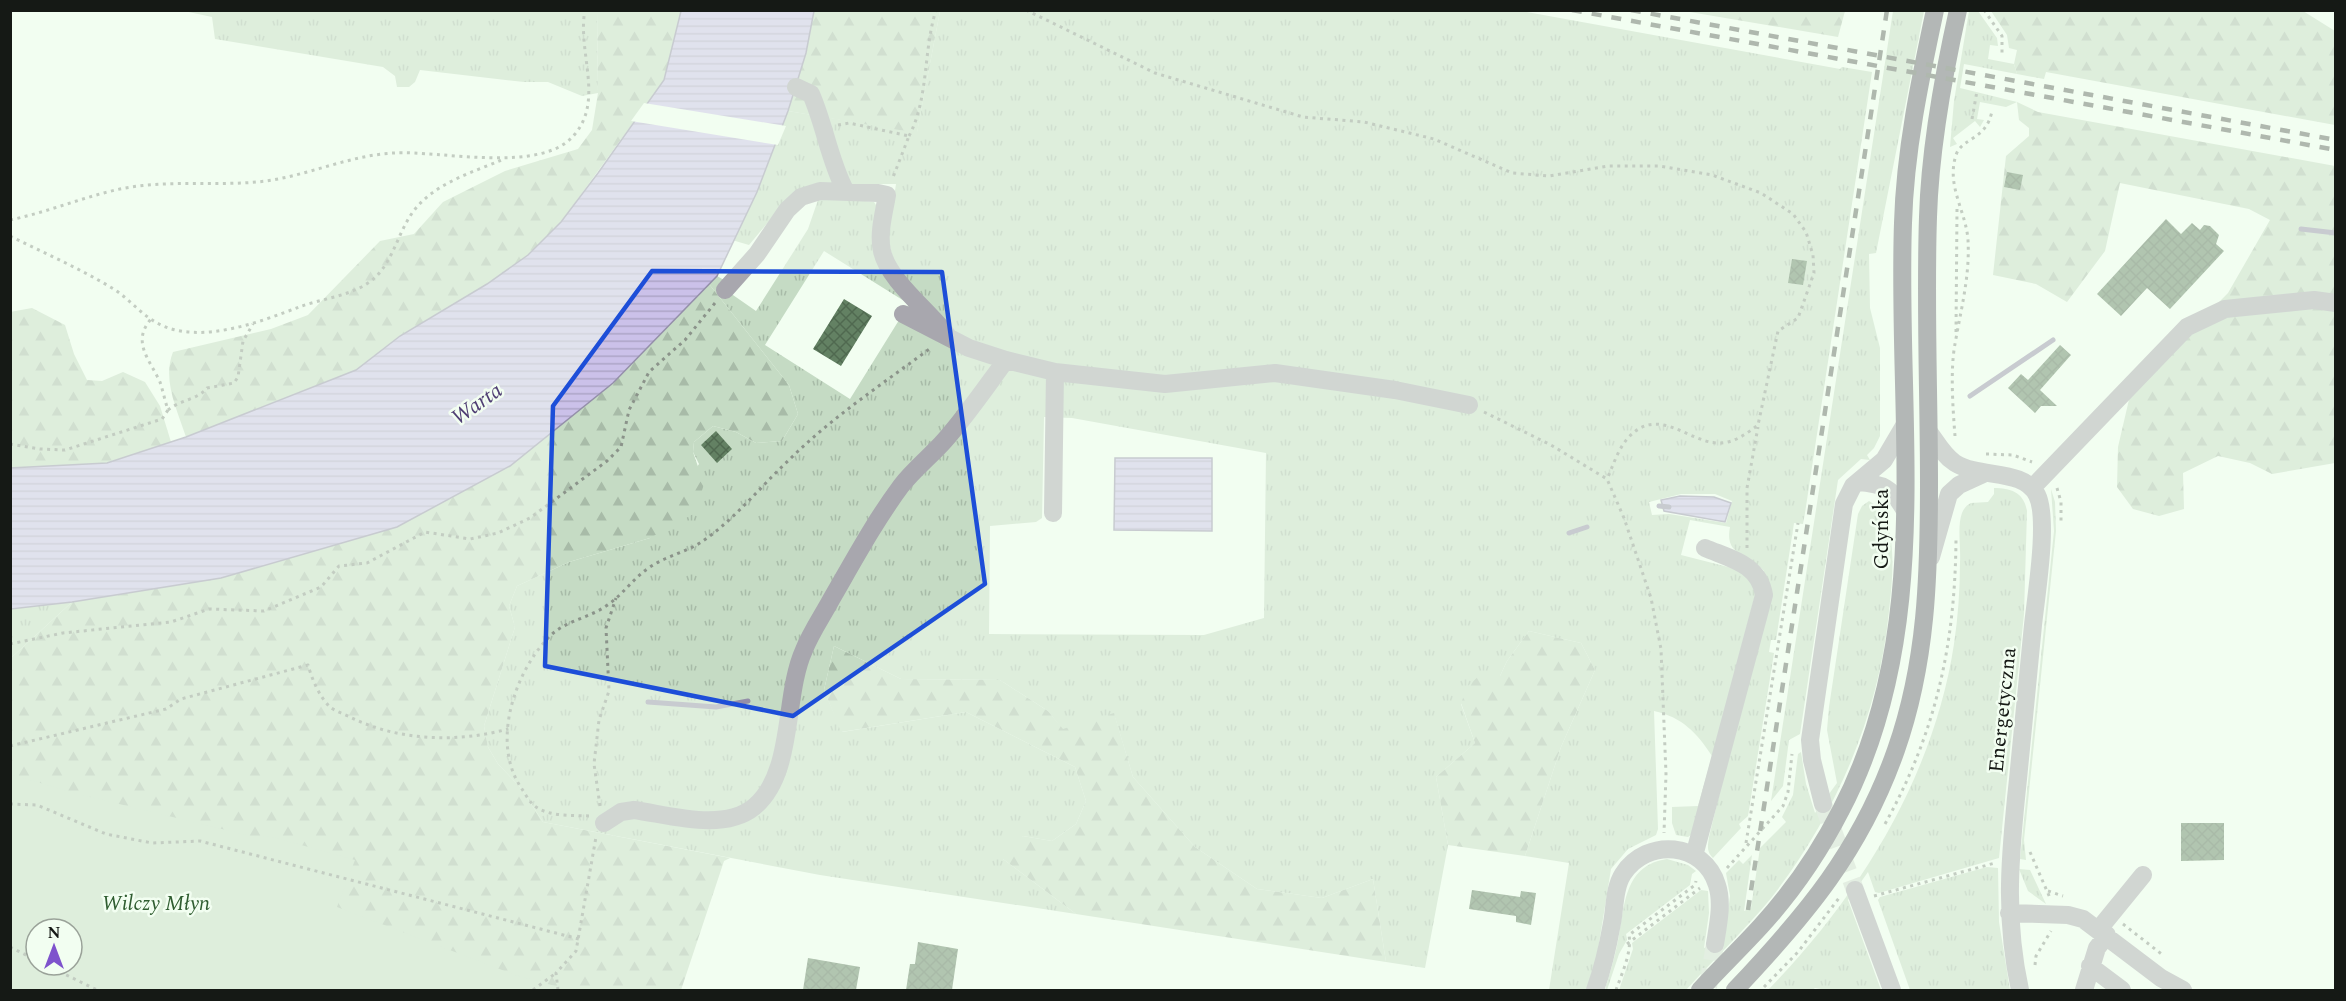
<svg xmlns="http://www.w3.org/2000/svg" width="2346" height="1001" font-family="Spectral,serif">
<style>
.grass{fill:url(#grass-tufts);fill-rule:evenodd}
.forest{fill:url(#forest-firs);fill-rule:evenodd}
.green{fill:#c5dbc4;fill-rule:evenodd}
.water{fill:url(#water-rules);stroke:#948fa9;stroke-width:1.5}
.pier{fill:#f2fef1}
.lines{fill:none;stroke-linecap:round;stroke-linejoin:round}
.stream{stroke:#948fa9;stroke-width:5}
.building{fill:url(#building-cross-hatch)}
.minor-tunnel{stroke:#d1dcd0;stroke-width:18;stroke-dasharray:18 9;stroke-linecap:butt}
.path{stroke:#8b938a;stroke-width:3;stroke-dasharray:3 4.5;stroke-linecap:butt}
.minor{stroke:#a8a7ae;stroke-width:18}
.major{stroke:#66636f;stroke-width:18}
.rail{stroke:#5d645d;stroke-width:4.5;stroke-dasharray:10 10;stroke-linecap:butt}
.marked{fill:none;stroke:#1d4ed8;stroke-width:4.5;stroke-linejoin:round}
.labels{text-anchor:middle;stroke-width:5;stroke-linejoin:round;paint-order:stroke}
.street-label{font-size:21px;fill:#151915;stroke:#f2fef1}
.park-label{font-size:21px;font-style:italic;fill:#2f5d30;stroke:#f2fef1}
.water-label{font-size:22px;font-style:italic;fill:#4f3e73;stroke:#f2fef1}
</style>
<defs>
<pattern id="grass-tufts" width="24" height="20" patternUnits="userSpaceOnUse" patternTransform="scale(1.5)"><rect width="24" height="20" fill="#c5dbc4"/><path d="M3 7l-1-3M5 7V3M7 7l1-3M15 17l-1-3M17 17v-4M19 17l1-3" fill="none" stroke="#a8bba8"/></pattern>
<pattern id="forest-firs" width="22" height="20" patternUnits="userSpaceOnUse" patternTransform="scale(1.5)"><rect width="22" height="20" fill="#c5dbc4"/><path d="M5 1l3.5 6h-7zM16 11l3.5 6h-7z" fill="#a8bba8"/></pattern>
<pattern id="water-rules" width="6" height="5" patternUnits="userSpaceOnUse" patternTransform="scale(1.5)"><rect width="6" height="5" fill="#cbc1e9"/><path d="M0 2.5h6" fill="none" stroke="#ada5c7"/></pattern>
<pattern id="building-cross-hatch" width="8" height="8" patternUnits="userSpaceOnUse" patternTransform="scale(1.5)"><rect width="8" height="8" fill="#638163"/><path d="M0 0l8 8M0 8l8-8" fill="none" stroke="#506950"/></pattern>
</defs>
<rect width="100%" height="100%" fill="#f2fef1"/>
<path class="grass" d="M184,11h413l1,82 -16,3 -34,-14h-24l-104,-12 -5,12 -6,5h-12l-2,-11 -12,-9 -168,-28 -3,-22z
M940,11h581l319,58 2,-2 30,5 -67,441 -2,11 -9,-1 -18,117h-5l-2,12 5,1 -26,163 -9,8 2,4 -28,30c-7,-7 -5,-13 -4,-21l20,-83 35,-183c-15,-18 -40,-14 -34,-44l-40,-7 -9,35 59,15 17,18 -65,246 -4,3 -12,-2 -4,-12v-16l26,-1 14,-50c-15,-23 -30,-39 -58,-45l4,118 -2,6 -28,14 -17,20 -15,93 -10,28h-37l20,-127 -44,-7 36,-109 34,-77 -14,-27 -52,-12 -22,30 -7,15 -39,28 14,39 -39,34 12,68 -23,123 -39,-6 -13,-83 -51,19 -65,-9 -62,-42 -62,-70 -19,-63 -51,16 -15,-19 -48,-31 -99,-1 -67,-33 -10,44 18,42 124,-20 109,55 11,34 -10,23 -24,17 -29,-5 -20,23 73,55 -256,-39 -277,-53 -23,-35 -22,-23 -10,-17 -4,-21 31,-99 -6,-21 8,-20 52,-24 81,-24 49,-74 -6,-12 1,-10 19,-16 23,6 20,11 26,-2 16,-27 -9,-29 -80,-101 8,-8 7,4 -4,6 36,25 52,-82 10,-29 9,-3 47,5 4,6 17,60 -7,-30 8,-54h-83l-38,30 -26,31 -17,-5 25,-48 31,-81 129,21zM824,251l85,53 -59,95 -85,-54zM1044,417l28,1 194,35 -2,165 -60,17 -215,-1 1,-108 46,-4 6,-4zM1681,494h34l17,7 -6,22 -57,-9 -17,1 -3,-13z
M1893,11h31l-48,242 -7,1 1,54 10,40v88l-6,12 -7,7 3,5 -9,-1 -23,21 -38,254 -11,6 -6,46 -12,15z
M1969,11h9l19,27 1,8 -8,-1 -2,14 26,5 3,10 -53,-10 -4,24 57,14 -11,5 -26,-5 -3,17 7,1 -4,7 -5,-6 -22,17 4,6 -7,3 4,-46z
M1994,488c16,0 30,4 33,23l-3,103 -25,244 -120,35 -4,-1 -7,-20 -20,28 33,90h-54l-12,-2 -3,2h-44c92,-94 166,-214 186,-346 4,-27 6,-54 6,-82 1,-14 -3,-36 2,-49 2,-5 5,-8 9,-10l17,-1 6,-8z
M2051,489l4,13 1,29 -32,309 2,20 -6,-1 34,-328z
M1869,501l8,5 3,-2c17,33 13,71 9,107 -10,104 -53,203 -117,286 -27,33 -58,62 -86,93h-67l14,-41 -1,-6 69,-53 7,1 1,22 -5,35 20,-8 6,-44 -4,-23 13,-13 4,4 9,-9 -8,56 7,-3 9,-60 26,-26 -4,-5 11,-22 5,-41 3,-2 5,32 9,29 22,-30 -10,-53 2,-23 29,-193 4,-8z
M72,602l-61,56v-49z
M1667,859l21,6 8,6 -4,3 -2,11 -64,49 1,6 -8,14 -12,36h-2c5,-18 11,-36 14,-55 6,-34 7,-70 48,-76z
M1987,867l11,1 1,54 11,68h-100l-32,-90 2,-3z
M2019,869l11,1 16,34 -18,-13z"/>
<path class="forest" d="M597,11h84l-17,69 -103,142 -33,33 -41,29 -87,52 -44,34 -170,67c-9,-28 -24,-57 -13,-85l98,-23 37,-14 72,-74 34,-7 29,-32 62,-31 73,-22 14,-19 6,-37z
M814,11h126l-23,122 -129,-22 18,-58z
M1684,11h161l-7,26z
M1991,11h312l32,20v94l-289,-53 -2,7 -27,-5 -3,-10 3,-14 -8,-2 -2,-13z
M2017,102l21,10 297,54v297l-63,11 -22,-11 -32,-7 -35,17 1,36 -25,7 -26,-7 -16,-22 1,-40 13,-56 97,-98 42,-73 -21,-11 -129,-26 -15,68 -38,51 -31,-18 -43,-9 13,-119 23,-20v-8l-10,-8z
M709,284l80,101 9,29 -16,27 -26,2 -20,-11 -23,-6 -19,16 -1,10 11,32 -9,29 -45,25 -81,24 -52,24 -8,20 6,21 -31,99 4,21 10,17 22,23 23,35 187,36 -6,3 -43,129h-670v-332l61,-56 149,-24 176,-52 113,-60 103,-83zM36,929h36v36h-36z
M32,308l33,17 9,29 13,26 15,1 21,-9 22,10 15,24 11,36 -64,21 -96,5 -1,-156z
M1529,631l52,12 14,27 -34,77 -36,109 -77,-11 -12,-68 39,-34 -14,-40 7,-17 13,-12 19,2 7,-15z
M834,646l67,33 99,1 48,31 15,18 51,-16 19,64 62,70 62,42 65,9 51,-19 13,83 -310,-48 -73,-55 1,-12 19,-11 29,5 24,-17 10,-23 -11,-34 -109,-55 -125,20 -17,-42z"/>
<path class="green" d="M10,774l68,20 177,43 14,-1 86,24 -18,47 178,68 55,15h-559zM36,929h36v36h-36z"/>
<path class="water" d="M681,11h133l-8,42 -18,58 -31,81 -40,84 -104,107 -103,83 -113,61 -176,51 -149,24 -61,7 -1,-141 97,-5 79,-26 170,-67 44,-34 87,-52 41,-29 33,-33 37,-49 66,-93z
M1115,458h97v73l-98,-1z
M1680,496l34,1 17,6 -6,19 -61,-11 -3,-11z"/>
<path class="pier" d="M644,103l142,23 -8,19 -147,-24z"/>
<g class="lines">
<path class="stream" d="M2301,229l35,4
M1970,396l83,-56
M1659,506l10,1
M1569,533l18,-6
M648,702l68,5 32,-6"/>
</g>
<path class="building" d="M2007,172l16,3 -3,15 -16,-3z
M2166,219l15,15 11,-11 8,7 4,-5 6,1 9,9 -3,9 8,7 -54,58 -23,-21 -26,28 -24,-22z
M1792,259l15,2 -4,24 -15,-2z
M844,299l28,17 -31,50 -28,-17z
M2060,345l11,10 -31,35 17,16h-16l-6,7 -27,-25 13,-14 7,6z
M716,431l16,18 -15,14 -16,-18z
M2181,823h43v37l-43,1z
M1472,890l48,7 1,-6 15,2 -5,32 -15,-3v-6l-47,-7z
M918,942l40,7 -6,41h-46l4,-26h5z
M808,958l52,9 -4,23h-53z"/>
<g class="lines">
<path class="minor-tunnel" d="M1823,804l32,86
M1708,987l7,-43"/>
<path class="path" d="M1026,10l129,63 148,44 61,5 70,17 78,34 37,3 59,-10h51l53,9 49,18 32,21 13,18 7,23 1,18 -16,45 -20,13 -20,94c-12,9 -25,19 -41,18 -31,-2 -59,-38 -89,-5 -10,11 -15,28 -21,41
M1984,10l18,26v19
M1972,119l5,-28
M838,125l11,-2 60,13 -17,44
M909,136c20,-38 14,-85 27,-126
M10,220c38,-8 73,-23 110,-31 48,-10 98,-2 146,-8 43,-6 85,-26 128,-28 46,-3 149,22 181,-19 29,-35 2,-83 10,-124
M10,236c34,17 69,32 102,52 17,10 29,27 47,36 41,21 101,-2 140,-17 22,-8 50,-11 69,-24 22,-14 28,-44 41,-65 19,-33 62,-45 95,-59
M1956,332l1,-123
M168,410c12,-10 31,-11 39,-22l27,-5 4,-6 5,-36 10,-17
M1484,412l67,33 56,34 17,39 27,80 10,51 5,125 -2,59
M1955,436c-2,-26 -5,-66 0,-92 6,-35 15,-68 13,-104 -2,-29 -22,-54 -12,-85 6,-18 30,-14 36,-44
M10,444l30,5 25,1 97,-31 6,-9c-3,-9 -5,-19 -8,-28 -10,-22 -29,-40 -9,-63
M1986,454l27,1 19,7
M2057,488l4,14v21
M1747,548v-60l11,-61
M10,644l53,-11 108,-11 38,-13 55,2 57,-24 18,-21 28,-3 58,-31 45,7 28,-6 32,-15 77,-57 14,-14 8,-37 20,-38 36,-32 30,-37
M10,746l156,-37 15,-10 127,-34c4,14 11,31 21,41 5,5 15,8 21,11 48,24 107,26 158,12
M10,804l27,1 69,29 46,9 48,-2 379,98
M600,806l-6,-42 5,-44 10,-29 -3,-63 10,-30
M589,816c-17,-1 -38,1 -53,-9 -6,-4 -10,-12 -14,-18 -31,-44 -9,-113 25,-150 16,-18 40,-20 59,-33 17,-11 27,-28 44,-39 16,-11 37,-15 53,-26 33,-23 57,-54 86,-81 43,-43 95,-77 143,-113
M1885,824c51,-92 70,-179 71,-284
M1746,843l52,-320
M2030,852l20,46
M1727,868l56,-62 5,-14 4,-38
M2048,891l15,5
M1874,896l121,-33
M2123,924l41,32
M1627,944l73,-56
M10,947l26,13
M46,965l51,25
M2035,965l1,-9 15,-25
M1764,987l34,-35 41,-54
M533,990l23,-17
M558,990l-2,-17 20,-22 20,-114
M1616,990c6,-17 16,-38 13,-55l66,-50 1,-4"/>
<path class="minor" d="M796,87l15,7c14,32 18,65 34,96
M725,290l32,-36 30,-44 14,-13 19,-6 58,2 9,2c-3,18 -9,38 -5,56 6,29 47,60 65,84
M903,314l66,34 37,12 49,12
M1929,432c8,11 15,24 26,31 26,16 68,5 82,32 12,24 -1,101 -4,130 -5,51 -10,103 -15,154 -8,74 -14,138 2,211
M1858,482c25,2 33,5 46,27
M2032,488l155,-161 38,-18 89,-9 22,3
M1053,513l2,-141 110,12 110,-11 120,17 74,15
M1931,557l18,-63 10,-9 24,-11
M1823,804l-11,-44 -2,-20 34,-236 9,-18 31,-26 20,-34
M604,823l17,-11 13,-2c36,5 89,22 120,-3 41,-34 29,-111 50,-157 7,-18 19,-35 28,-52 22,-38 43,-77 69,-112 13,-17 30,-30 44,-46 22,-25 41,-53 61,-80
M1694,856l70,-261c-5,-31 -33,-36 -59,-47
M1855,890l37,100
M2009,913l59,2 15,4 78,59 22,12
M2099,929l44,-54
M2090,966l32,24
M1595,990c8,-22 13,-44 17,-67 3,-15 2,-35 11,-49 24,-37 81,-32 94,11 6,18 1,40 -2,59
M2084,990l13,-42 10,-13"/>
<path class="major" d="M1700,990c20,-22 41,-42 61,-64 32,-35 59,-75 80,-116 95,-182 55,-391 62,-587 2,-72 17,-143 32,-213
M1735,990c71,-75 126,-140 161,-240 31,-88 33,-176 33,-267 0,-89 -4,-178 -1,-266 2,-69 15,-140 30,-207"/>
<path class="rail" d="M1572,10l764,140
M1631,10l705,130
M1748,910l139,-900"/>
</g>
<path d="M0 0H2346V1001H0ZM652,271l290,1 43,312 -192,132 -248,-50 8,-260z" fill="#f2fef1" fill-opacity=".55" fill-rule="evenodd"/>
<path class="marked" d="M652,271l290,1 43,312 -192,132 -248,-50 8,-260z"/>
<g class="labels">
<g class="street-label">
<text transform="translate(1881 529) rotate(-90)" y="7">Gdyńska</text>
<text transform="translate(2002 710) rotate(-84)" y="7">Energetyczna</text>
</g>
<g class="park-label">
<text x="156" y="910">Wilczy Młyn</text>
</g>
<g class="water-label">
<text transform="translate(476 403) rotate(-35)" y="8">Warta</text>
</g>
</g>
<rect width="2346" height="1001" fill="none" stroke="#151915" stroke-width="24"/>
<g transform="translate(54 947)"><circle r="28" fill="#f2fef1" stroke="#9aa299" stroke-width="1.5"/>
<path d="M0-4.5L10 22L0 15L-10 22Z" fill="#7e53cc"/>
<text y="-9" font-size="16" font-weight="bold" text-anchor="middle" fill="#151915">N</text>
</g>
</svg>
